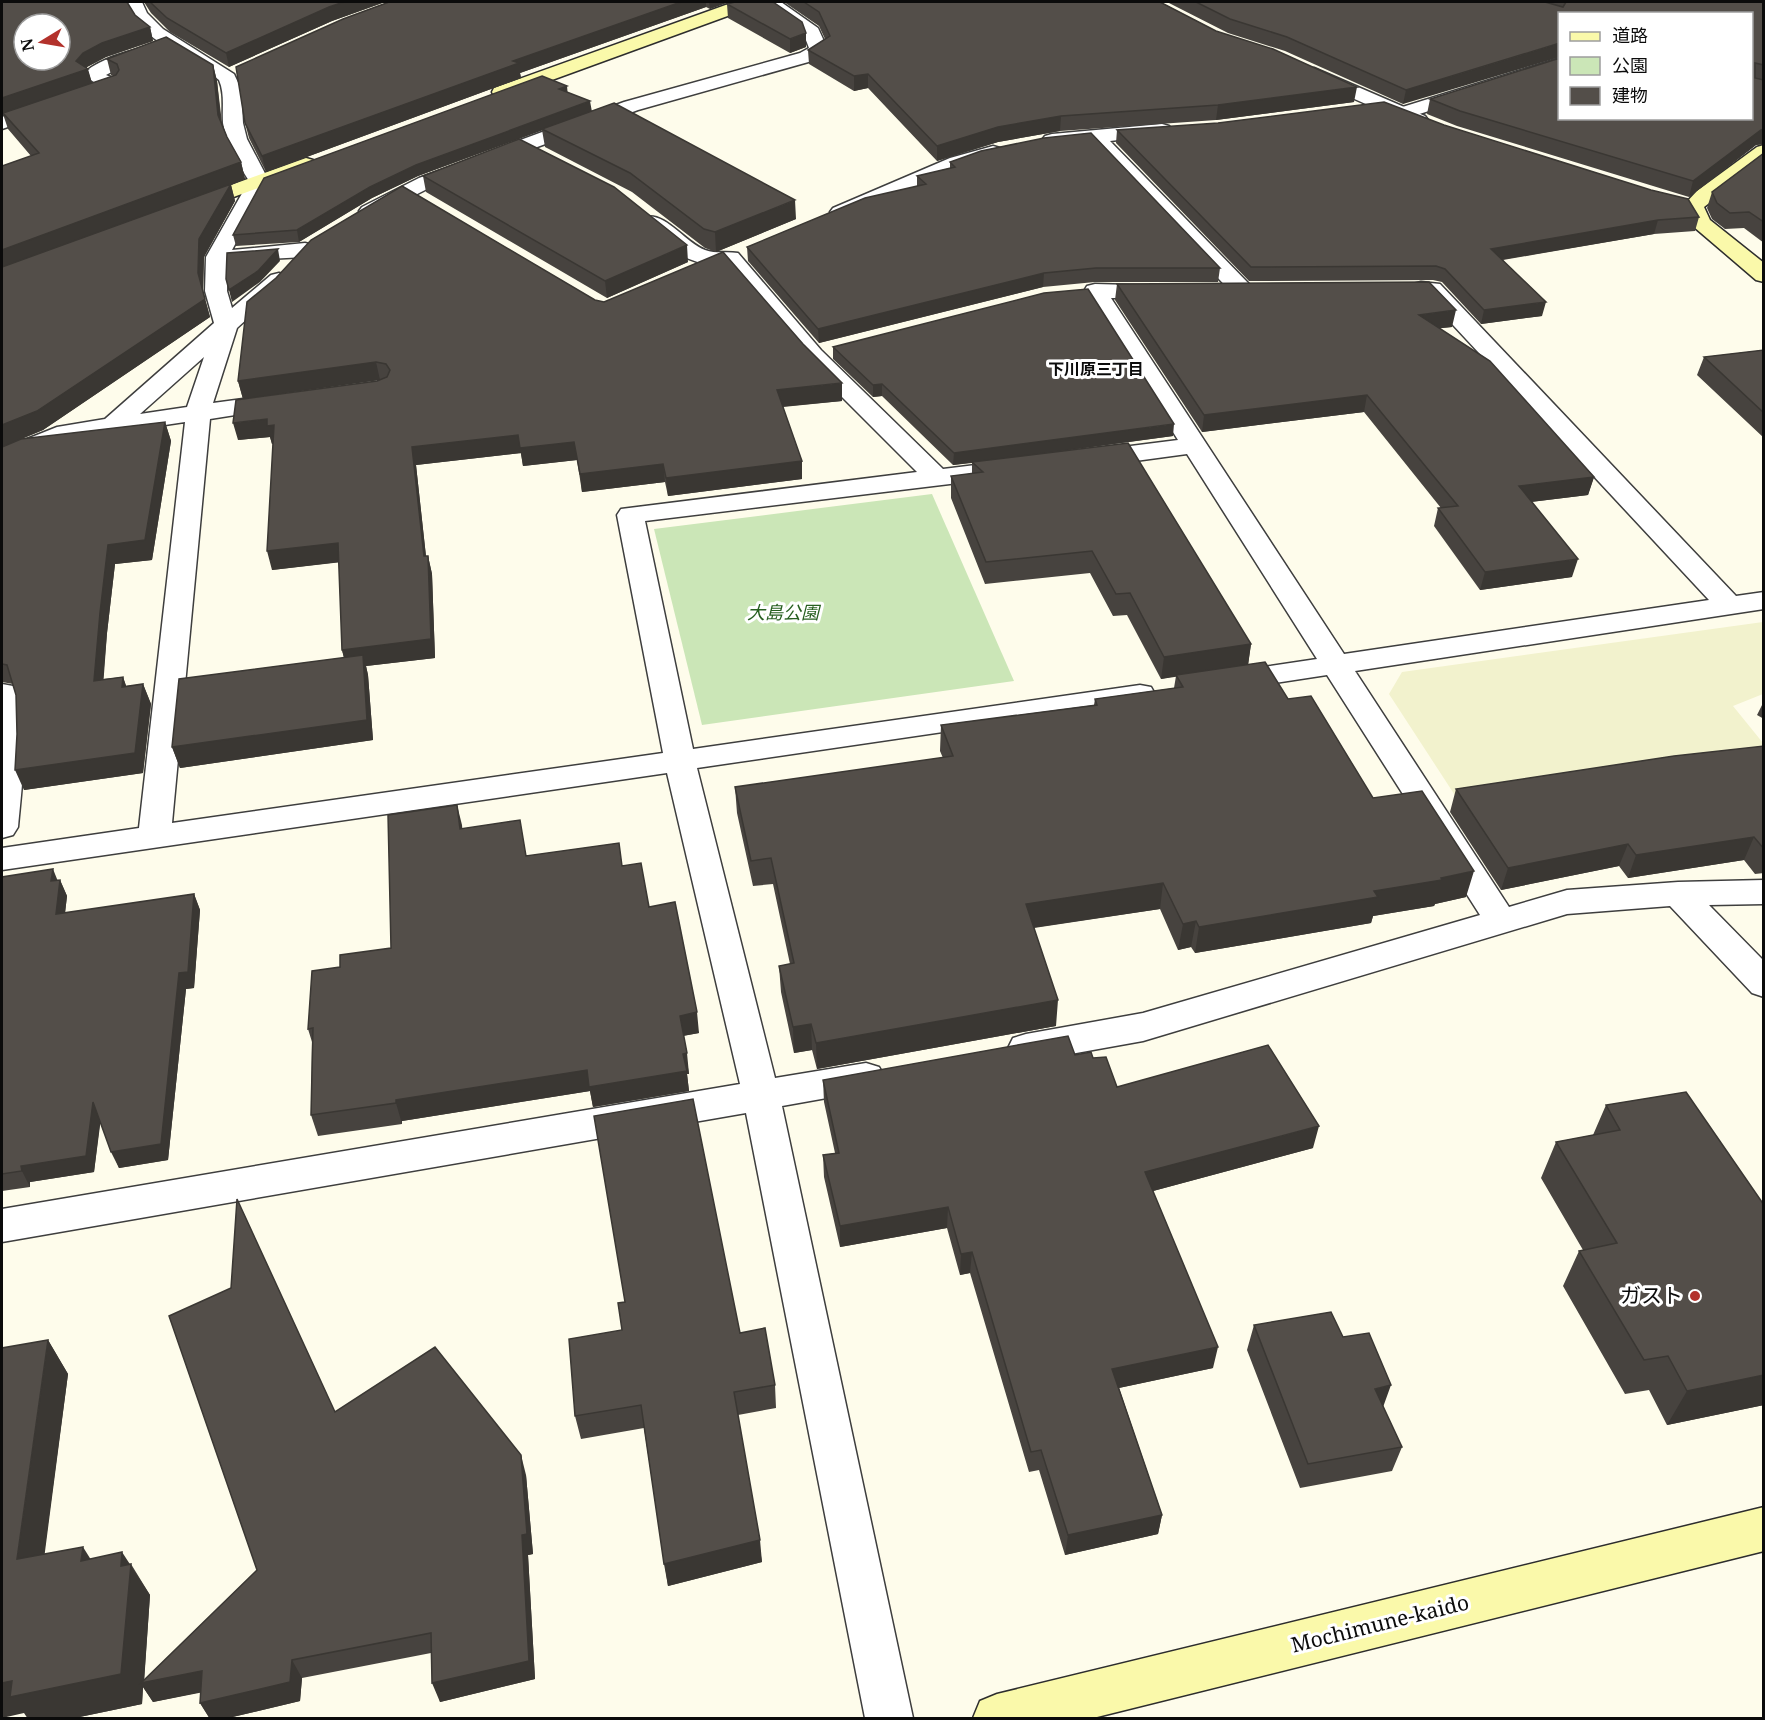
<svg xmlns="http://www.w3.org/2000/svg" width="1765" height="1720" font-family="'Noto Serif','Noto Sans JP',serif">
<style>
.farmland{fill:#f2f2cd}
.green{fill:#cbe6b7}
.lines{fill:none;stroke-linecap:round;stroke-linejoin:round}
.lane-casing{stroke:#3e3e3e;stroke-width:3}
.street-casing{stroke:#3e3e3e;stroke-width:3}
.secondary-casing{stroke:#2d2d2d;stroke-width:3}
.lane{fill:#fff;fill-rule:evenodd}
.street{fill:#fff;fill-rule:evenodd}
.secondary{fill:#faf9aa;fill-rule:evenodd}
.wall{fill:#47433f}
.shaded-wall{fill:#3a3733}
.building{fill:#534e49;stroke:#3a3733;stroke-width:1.5;fill-rule:evenodd}
.poi-dot{fill:#b3322c;stroke:#fff;stroke-width:2}
.labels{text-anchor:middle;stroke-width:6;stroke-linejoin:round;paint-order:stroke}
.far-neighbourhood-label{font-size:16px;font-weight:bold;fill:#0b0b0b;stroke:#fff}
.park-label{font-size:18px;font-style:italic;fill:#275f20;stroke:#fff}
.near-poi-label{font-size:21px;fill:#0b0b0b;stroke:#fff;text-anchor:end}
.near-street-label{font-size:21px;fill:#0b0b0b;stroke:#fff}
</style>
<rect width="100%" height="100%" fill="#fefceb"/>
<path class="farmland" d="M1763,622v72l-30,12 30,37v9l-305,48 -69,-106 13,-22z"/>
<path class="green" d="M932,494l82,187 -312,44 -48,-196z"/>
<g class="lines">
<g class="lane-casing">
<path id="lane" d="M1560,58v11l-150,48h-14l-3,-4 3,-4z"/>
</g>
<g class="street-casing">
<path id="street" d="M125,2h17l5,11 16,16 71,45 7,15 2,34 4,16 22,42 -37,69 73,-7 8,2 3,5 -3,5 -8,2 -77,4 -1,30 5,17 39,-33 8,-2 8,2 3,5 -53,48 -24,75 67,-9 9,2 3,5 -3,5 -9,2 -70,11 -38,404 491,-70 -46,-238 4,-6 296,-37 -112,-112 -81,-95c-31,3 -64,-19 -82,-44l4,-4c19,-5 39,25 59,33 11,4 22,1 33,3l83,97 122,119 73,-9 9,3 4,5 -4,5 -9,3 -371,45 48,228 447,-64 11,2 4,7 -4,7 -11,2 -443,65 78,310 91,-15 13,4 6,10 -6,10 -13,4 -84,15 131,612h-48l-119,-605 -744,129v-33l738,-125 -73,-311 -665,97v-22l137,-20 46,-406 -114,17 -69,27v-17l55,-22 48,-8 109,-96 -9,-32 1,-34 43,-76c-11,-18 -23,-37 -26,-58 -1,-15 2,-29 -4,-43 -33,-28 -76,-35 -94,-78zM204,357l-17,50 -47,7z
M762,2h19l37,26 10,22 -16,11 -174,49 -109,40h-14l-3,-4 3,-4 109,-40 176,-49 9,-5 -5,-13z
M151,46l6,1 3,4 -3,4 -34,11 -17,9 14,6 2,4 -2,4 -118,40v-12l95,-33 -14,-9c11,-15 50,-25 68,-29z
M1314,68l111,48 3,4 -3,4h-14l-104,-46 -2,-4 2,-4z
M1162,124l7,2 3,4 -3,4 -59,7 140,144 3,5 -3,5 -8,2 -8,-2 -144,-153 -38,4 -7,-2 -3,-4 3,-4 7,-2z
M993,146l7,2 3,4 -3,4 -36,10 -117,50 -7,2 -7,-2 -3,-4 3,-4 117,-50z
M467,161l7,2 3,4 -3,4 -41,15 -57,29 -7,2 -7,-2 -3,-4 3,-4 57,-29z
M1421,282l19,2 296,312 28,-4v17l-409,62 154,236 58,-17 111,-8 86,-2v24l-55,1 55,56v36l-12,-4 -82,-87 -103,8 -424,127 -117,21 -13,-4 -5,-10 5,-10 13,-4 117,-21 337,-98 -153,-240 -98,15 -10,-2 -5,-7 5,-7 10,-2 88,-13 -130,-205 -96,13 -9,-3 -4,-5 4,-5 9,-3 87,-11 -94,-149 3,-5 8,-2 73,2 3,5 -3,5 -8,2h-49l233,356 365,-54 -283,-304 -13,-2 -3,-5 3,-5z
M2,684l11,2c19,30 8,105 5,141l-5,8 -11,3z"/>
</g>
<g class="secondary-casing">
<path id="secondary" d="M734,2h24l-3,4 -247,90h-14l-2,-4 2,-4z
M1764,145v16l-60,46 6,13 54,43v19l-8,-2 -62,-53 -11,-21 14,-15 60,-44z
M306,158l7,2 3,4 -3,4 -115,42 -7,2 -7,-2 -3,-4 3,-4z
M1764,1507v44l-671,167h-120l7,-17 17,-7z"/>
</g>
<use href="#lane" class="lane"/>
<use href="#street" class="street"/>
<use href="#secondary" class="secondary"/>
</g>
<path class="wall" d="M144,2h241l-53,19 -103,46 -59,-35 -19,-19z
M389,2h340l-19,7 -4,-2 -186,66 1,5 -255,94 -17,-34 -4,-15z
M784,2h376l194,100 -138,18 -156,11 -62,11 -61,19 -69,-73 -14,3 -45,-27 -1,-14 17,-11 -6,-13z
M1167,2h597v142l-8,1 -67,52 -232,-71 -30,-12 3,-15 322,19 -192,-104 -157,90 -118,-53 -57,-18z
M727,4l79,43 -16,6 -62,-35z
M135,15l15,12 3,14 -47,16 -19,10v1l5,15 21,-7 -2,-1 -4,-16 106,6 4,16 5,42 5,14 14,25 4,17 -14,6 4,16 -31,56 -1,34 7,26 -167,113 -36,15 158,-23 6,19 -19,119 -37,4 -8,69 -4,46 20,-2 3,9 17,-2 8,20 -8,69 -119,17 -7,-56 -1,-39 -3,-11 -11,-2v1v-517l29,-10 -23,-27 -5,-15 -1,1z
M567,92l25,19 204,108 -80,33 -11,-4 -73,-56 -87,-45 -3,-17 -124,46 -46,22 -73,44 -63,4 -3,-11z
M1444,125l255,92 -4,14 -41,3 -151,26 39,56 -61,8 -39,-42 -9,-2 -184,1 -133,-138 1,-13z
M1764,153v90l-20,-15 -19,1 -13,-10 -5,-11 5,-16z
M950,162l270,106 -2,14h-123l-52,5 -224,56 -71,-82 -1,-14 170,-61v-10l33,-8z
M423,176l265,86 -81,36 -181,-106z
M1117,284l335,43 -12,1 154,149 -6,18 -57,7 41,75 -92,13 -46,-64 4,-18h3l-77,-96 -162,20 -87,-132z
M595,300l247,101 -59,6 19,72 -134,17 -3,-14 -83,10 -5,-32 -54,6 -2,-13 -105,12 10,91h2l4,18 3,84 -69,8 2,9 5,65 -193,28 -8,-21 172,-89 -2,-8 -3,-88 -67,8 1,-126h-1l-2,-7 -32,3 141,-60 -136,19 -5,-18z
M833,347l340,89 -102,14 180,194 -3,20 40,35 85,99 93,99 -31,7 -1,2 -61,10 -2,7 -176,30 -4,-6 -13,3 -18,-41 -126,19 22,98 -239,43 -5,-19 -18,3 -13,-61 -2,-26 11,-2 -17,-80 -20,2 -16,-73 -2,-26 208,-29 -3,-7 1,-26 153,-20 1,-6 79,-11 2,-12 -15,3 -34,-64 -14,1 -23,-43 -105,11 -34,-86v-22l21,-2v-11l-19,2 -71,-69 -9,1 -40,-38z
M1764,350v88l-67,-63 7,-18z
M1764,701v18l-7,-4z
M1764,746v127l-9,1 -11,-14 -116,18 -9,-12 -118,24 -51,-78 6,-23z
M462,825v4l65,27 96,10 26,41 50,126 -16,3 6,38h-2l2,17 -96,16 -3,-16 -188,30v3l-84,12 -7,-21 1,-73 -4,-13 32,-62 51,-19z
M2,877l58,3 7,16 -2,17 129,-19 6,16 -6,78 -8,1 -18,171 -49,8 -19,-46 -6,50 -64,10v5l-28,4z
M1075,1055l18,3 24,29 196,61 -160,43 60,177 -94,20 43,127 -4,19 -93,21 -26,-85 -10,2 -59,-199 -10,2 -13,-47 -107,19 -16,-70 -1,-22 12,-2 -11,-51 -1,-22z
M1606,1105l158,100v200l-97,20 -18,-35 -24,4 -62,-108 16,-35 4,-1 -42,-72 15,-36 37,-7z
M1254,1325l89,12 40,70 19,40 -10,24 -92,17 -53,-138z
M740,1333l35,52 1,23 -38,7 24,147 -94,24 -24,-158 -63,11 -6,-23z
M48,1340l20,34 -24,180 87,10 19,31 -6,85 113,-110 78,-158 191,63 7,79 -5,1 7,124 -95,23 -9,-49 -129,25 -2,23 -76,18h-14l-10,-16 1,-11 -48,10 -10,-15 -1,17 -72,15h-42z"/>
<path class="shaded-wall" d="M344,2h41l-53,19 -103,46 -3,-14 103,-46z
M681,2h25v5l-186,66 1,5 -255,94 -4,-16 251,-95z
M709,2h20l-19,7z
M150,27l3,14 -47,16 -19,10 -1,2h2l4,14 -90,32v-17l74,-37 7,-8 19,-10z
M806,33v14l-16,6v-14z
M1560,43v14l-157,47 3,-14z
M213,65l4,16 5,50 -4,-16z
M868,74v14l-14,3v-15z
M567,86l1,11 -9,-8z
M1357,87l-3,15 -138,18 2,-15z
M590,101l2,11 -174,64 -46,22 -73,44 -2,-12 73,-43 46,-22z
M1061,116l-1,15 -62,11 -61,19v-15l61,-19z
M1764,129v15l-8,1 -67,52 4,-16 68,-51z
M241,162l4,17 -14,6 4,16 -31,56 -1,34 -201,-21v-20z
M795,200l1,19 -80,33 -1,-20z
M1658,220l-4,14 -166,28 3,-13z
M687,245l1,17 -81,36 -2,-17z
M278,249l2,12 -20,21 -28,20 -3,-12z
M1044,273l-1,14 -224,56 -1,-14z
M205,299l5,18 -167,113 -41,17v-22z
M1546,302l-4,14 -61,8 3,-14z
M1456,310l-4,17 -37,4 4,-16z
M376,362l4,18 -137,19 -5,-18z
M842,383v18l-64,6 -1,-17z
M882,384v12l-9,1v-12z
M1367,395l-3,17 -162,20 2,-17z
M267,419l7,6 5,18 -7,1 -2,-7 -32,3 -5,-17z
M165,422l6,19 -19,119 -37,4 -8,69 -5,68 -8,-20 6,-68 8,-68z
M1174,424l-1,12 -220,29 1,-12z
M518,435l3,18 -105,12 12,110 -4,-19 -12,-109z
M574,442l3,18 -54,6 -3,-18z
M802,461v18l-134,17 -2,-18z
M663,464l2,18 -83,10 -2,-18z
M1594,477l-6,18 -74,9 5,-18z
M338,543l4,19 -70,8 -5,-19z
M428,556l4,18 3,84 -69,8 2,9 5,65 -193,28 -8,-21 175,-78 -5,-19z
M1578,559l-6,18 -92,13 5,-18z
M1251,644l-3,22 -87,13 3,-22z
M123,677l7,20 -8,-10z
M143,684l8,20 -8,69 -119,17 -9,-20z
M457,805l5,20 2,25 -4,-21z
M1754,837l-10,23 -116,18 8,-23z
M1628,844l-9,22 -118,24 7,-22z
M53,869l6,15 1,-4 7,16 -4,34 -7,-16 -5,-33z
M1474,871l-8,26 -31,7 -1,2 -61,10 -2,7 -176,30 4,-26 175,-36z
M1163,883l-3,26 -136,20 2,-25z
M194,894l6,16 -6,78 -8,1 -18,171 -49,8 -8,-16 68,-179z
M1196,921l-5,26 -13,3 5,-26z
M1058,1000l-2,26 -239,43 -1,-26z
M697,1012l2,21 -17,3 -2,-20z
M811,1024l1,26 -18,3 -1,-26z
M687,1053l2,21h-2l2,17 -96,16 -3,-16 -188,30v3l-6,-21v-3z
M93,1102l8,16 -7,54 -64,10v5l-8,-16 -1,-5z
M1319,1126l-6,22 -171,46 3,-22z
M948,1207l-1,21 -107,19v-21z
M972,1252l-2,21 -10,2 1,-21z
M48,1340l20,34 -28,216 -23,-31z
M1218,1347l-5,21 -104,22 3,-21z
M1764,1375v30l-97,20 20,-34z
M1391,1385l-9,25 -7,-21z
M521,1455l5,20 7,79 -5,1 7,124 -95,23 -8,-19 90,-148z
M1162,1515l-4,19 -93,21 3,-20z
M760,1540l2,22 -94,24 -4,-22z
M83,1547l20,32 -22,-18z
M122,1552l28,43 -6,88 58,-12 12,19 -61,12 -10,-15 -1,17 -72,15h-42l-4,-6 -22,5v-35l119,-117z
M292,1660l10,18 -2,23 -76,18h-14l-10,-16z"/>
<path class="building" d="M2,2h125l8,13 15,12 -48,16 -19,10 -7,8 12,8 -86,29zM24,24h36v36h-36z
M150,2h194l-15,5 -103,46 -59,-35z
M389,2h292l-168,59 6,2 -257,93 -17,-33 -9,-56 107,-48z
M735,2h38l29,20 4,11 -16,6 -63,-35z
M804,2h356l56,29 57,18 84,38 -139,18 -157,11 -63,11 -61,19 -69,-72 -14,2 -46,-26 22,-14 -11,-24z
M1196,2h349l18,5 3,-5h198v63l-9,-2v15l9,2v49l-3,1 -68,51 -233,-70 -30,-12 130,-41v60h192v-104h-192v29l-154,47 -119,-53 -57,-18z
M166,37l47,28 5,50 9,22 14,25 -239,88v-84l37,-13 -36,-40 113,-38 3,-5 -2,-6 -10,-5z
M542,76l25,10 -8,3 31,12 -174,64 -46,22 -73,43 -64,5 31,-57z
M1384,102l60,23 207,65 37,9 11,18 -41,3 -167,29 55,53 -62,8 -39,-41 -9,-3 -185,1 -134,-137 101,-7z
M614,103l181,97 -80,32 -11,-3 -74,-56 -88,-44z
M1091,133l129,135h-124l-52,5 -226,56 -71,-82 118,-49 61,-14 -9,-8 38,-9 -5,-5 31,-11 63,-13z
M519,139l95,48 73,58 -82,36 -182,-105z
M1764,153v69l-15,-10 -19,1 -13,-10 -5,-11z
M231,184l-32,55 -1,34 7,26 -168,112 -35,14v-158z
M402,186l193,114 9,2 119,-50 80,92 39,39 -65,7 25,71 -136,17 -3,-14 -83,10 -6,-32 -54,6 -2,-13 -106,12 12,109h4l3,83 -89,11 -4,-107 -71,8 7,-126 -7,1v-7l-34,4 3,-23 141,-19 10,-4 3,-7 -4,-6 -10,-2 -138,19 9,-79 29,-24 35,-38z
M278,249l-20,22 -29,19 -3,-11 1,-26z
M1429,282l27,28 -37,5 71,46 104,116 -75,9 59,73 -93,13 -47,-64 20,-2 -91,-111 -163,20 -87,-131z
M1088,289l86,135 -220,29 -72,-69 -9,1 -40,-38 211,-54z
M1764,350v63l-60,-56z
M165,422l-20,118 -37,5 -8,68 -6,68 29,-4 -1,10 21,-3 -8,69 -120,17 2,-36 -1,-39 -9,-30 -5,-1v-217l19,-8z
M1128,443l123,201 -87,13 -34,-64 -14,1 -24,-43 -106,11 -35,-86 32,-4 -11,-10z
M363,655l4,65 -195,27 7,-68z
M1265,662l23,37 23,-3 62,102 49,-7 52,80 -33,7 1,2 -68,11 4,6 -179,30 -3,-6 -13,3 -20,-41 -137,21 32,96 -242,43 -5,-19 -18,3 -14,-61 15,-3 -23,-105 -20,3 -16,-74 218,-31 -12,-31 156,-20 -2,-6 88,-12 -7,-12z
M1764,746v103l-10,-12 -118,18 -8,-11 -120,24 -52,-79 218,-33z
M457,805l3,24 60,-9 6,36 93,-13 3,23 19,-3 8,44 26,-5 22,110 -17,4 7,37 -4,1 4,17 -98,16 -2,-17 -191,30v3l-85,12 2,-87 -5,1 4,-58 28,-4v-12l51,-7 -3,-133z
M53,869l-2,12 9,-1 -4,34 138,-20 -6,78 -9,1 -18,171 -50,8 -18,-50 -7,54 -65,10 1,5 -20,3v-297z
M1068,1036l7,19 16,-3 2,6 13,-1 11,30 151,-42 51,81 -174,46 73,175 -106,22 50,146 -94,20 -27,-85 -10,2 -59,-200 -11,2 -13,-47 -108,19 -17,-71 16,-2 -16,-73z
M1686,1092l78,113v170l-77,16 -19,-35 -24,4 -65,-109 38,-8 -61,-101 64,-12 -14,-25z
M693,1099l47,234 25,-5 10,57 -41,7 26,148 -96,24 -23,-159 -66,11 -6,-77 53,-9 -4,-27 7,-1 -31,-186z
M237,1199l98,213 100,-65 86,108 6,79 -5,1 7,126 -97,22 -1,-50 -139,27 -2,22 -90,21 2,-32 -61,12 116,-113 -88,-254 62,-28z
M1331,1312l12,25 26,-4 22,52 -16,4 27,58 -94,17 -54,-139z
M48,1340l-31,219 66,-12 -2,14 41,-9 -1,14 10,-2 -10,110 -111,23 2,-16 -10,2v-335z"/>
<circle class="poi-dot" cx="1695" cy="1296" r="6"/>
<g class="labels">
<g class="far-neighbourhood-label">
<text x="1096" y="375">下川原三丁目</text>
</g>
<g class="park-label">
<text x="783" y="619">大島公園</text>
</g>
<g class="near-poi-label">
<text x="1683" y="1303">ガスト</text>
</g>
<g class="near-street-label">
<text transform="translate(1380 1624) rotate(-14)" y="7">Mochimune-kaido</text>
</g>
</g>
<rect width="1765" height="1720" fill="none" stroke="#0b0b0b" stroke-width="6"/>
<rect x="1558" y="12" width="195" height="108" fill="#ffffff" stroke="#9d9d9d" stroke-width="1.5"/>
<rect x="1570" y="32" width="30" height="9" fill="#faf9aa" stroke="#9d9d9d" stroke-width="1.5"/>
<text x="1612" y="42" font-size="18" fill="#0b0b0b">道路</text>
<rect x="1570" y="57" width="30" height="18" fill="#cbe6b7" stroke="#9d9d9d" stroke-width="1.5"/>
<text x="1612" y="72" font-size="18" fill="#0b0b0b">公園</text>
<rect x="1570" y="87" width="30" height="18" fill="#534e49" stroke="#9d9d9d" stroke-width="1.5"/>
<text x="1612" y="102" font-size="18" fill="#0b0b0b">建物</text>
<g transform="translate(42 42) rotate(259)"><circle r="28" fill="#ffffff" stroke="#9d9d9d" stroke-width="1.5"/>
<path d="M0-4.5L10 22L0 15L-10 22Z" fill="#b3322c"/>
<text y="-9" font-size="16" font-weight="bold" text-anchor="middle" fill="#0b0b0b">N</text>
</g>
</svg>
